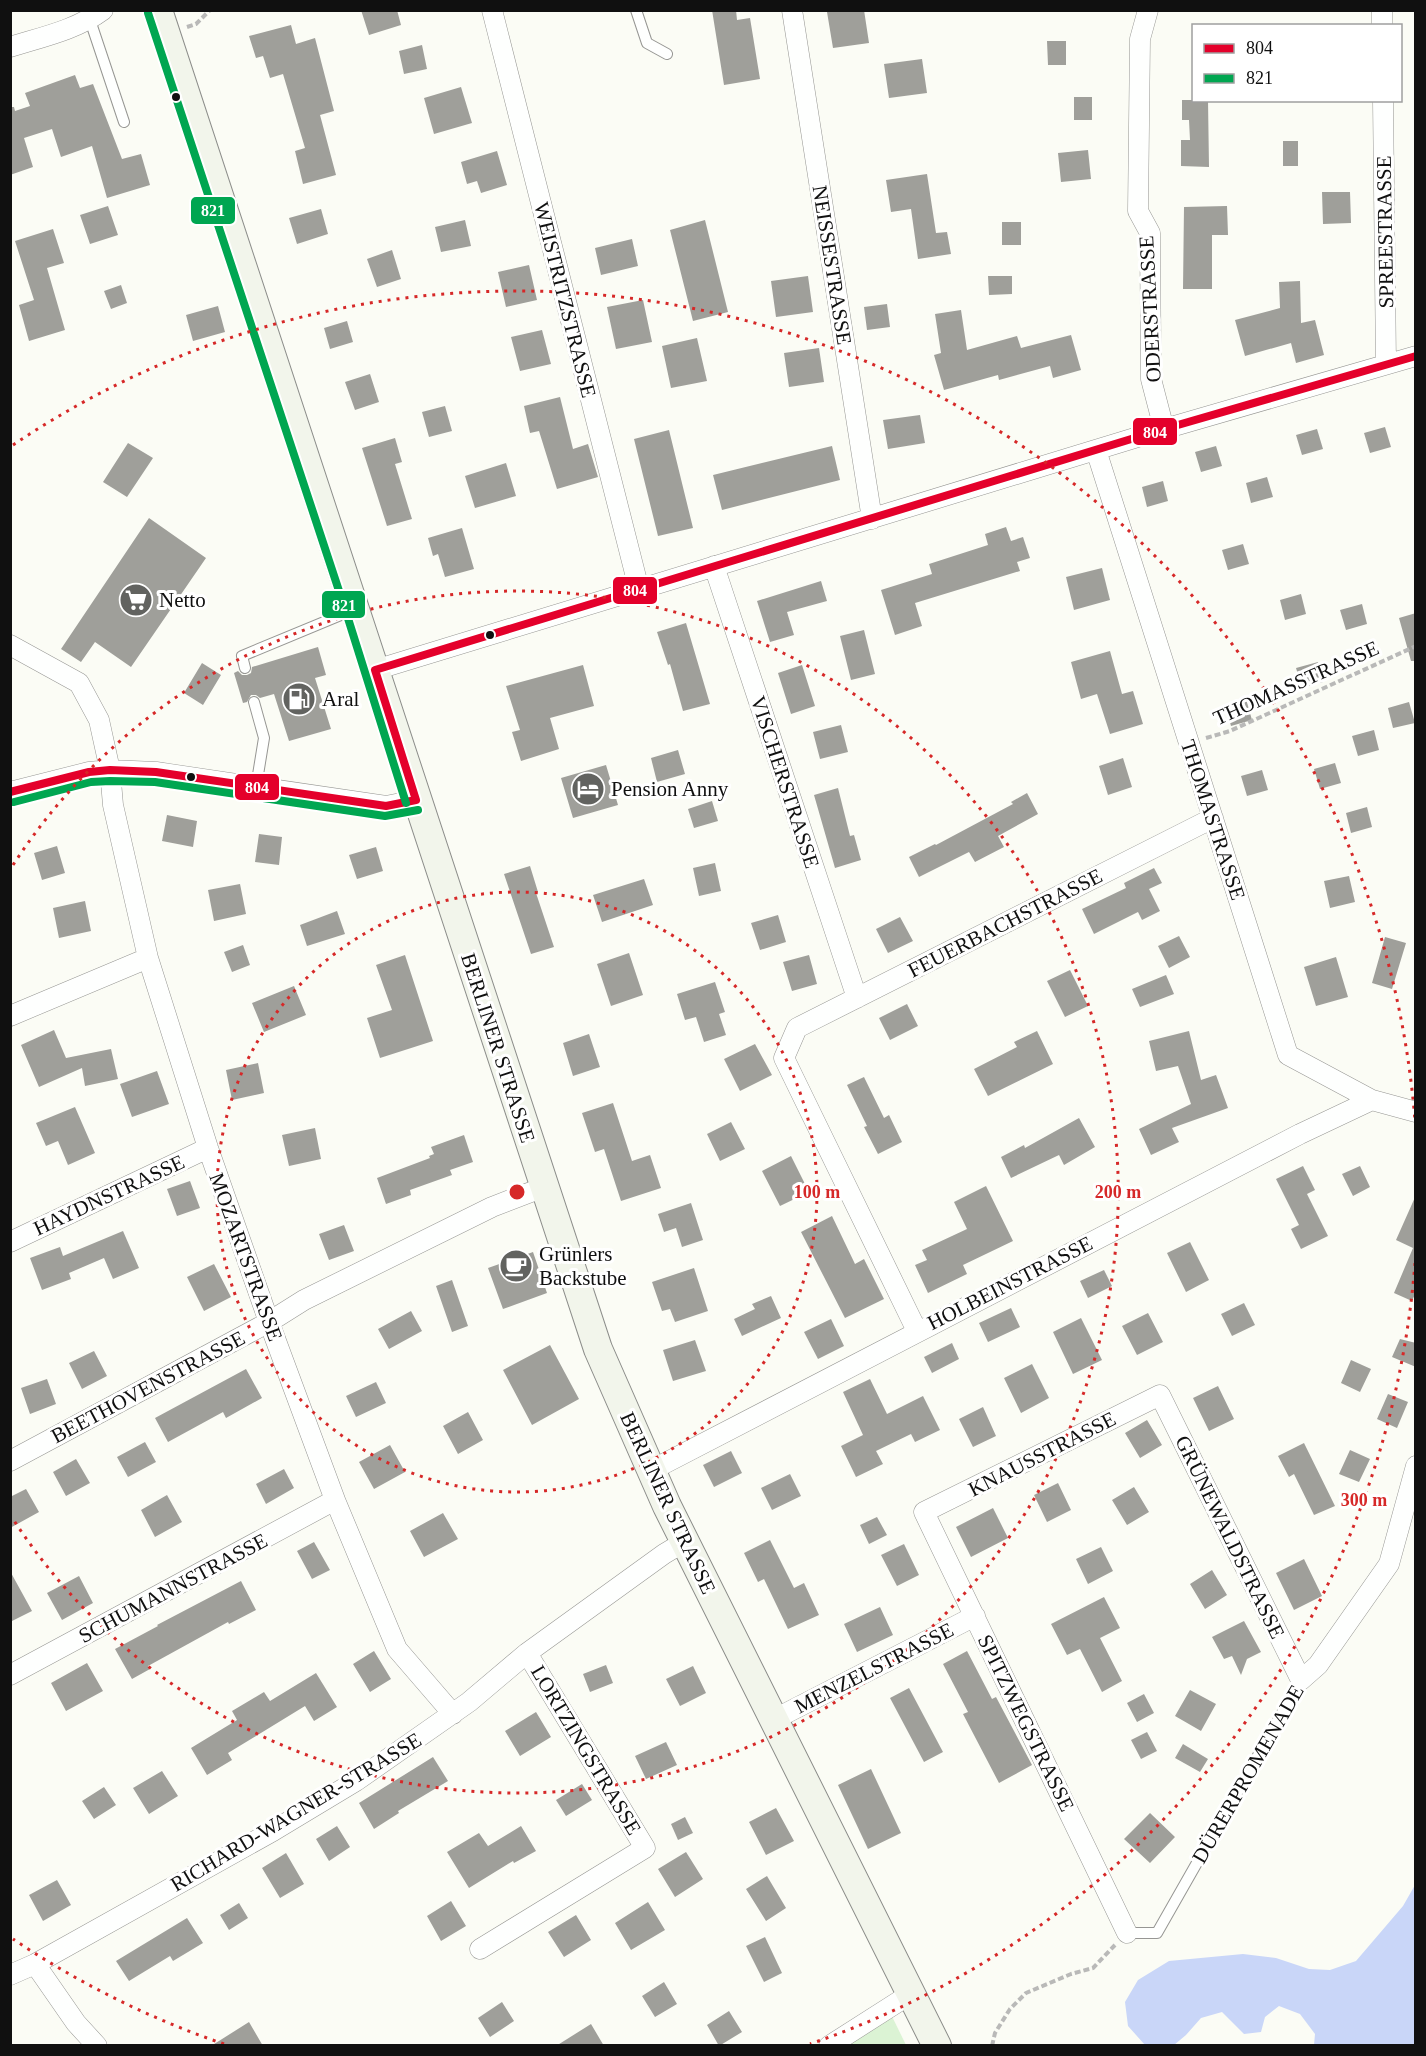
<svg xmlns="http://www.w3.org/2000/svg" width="1426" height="2056" font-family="Georgia,serif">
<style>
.green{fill:#dbf3d4}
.water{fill:#c9d6f8}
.building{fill:#9f9f9a}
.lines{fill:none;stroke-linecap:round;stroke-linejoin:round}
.lane-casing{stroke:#969693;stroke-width:12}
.street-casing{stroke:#969693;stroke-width:21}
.secondary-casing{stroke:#8c8d8a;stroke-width:30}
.path{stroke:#b9b9b8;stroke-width:4;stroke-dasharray:6 3;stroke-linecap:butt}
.lane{stroke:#fefffe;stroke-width:10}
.street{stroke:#fefffe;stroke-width:20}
.secondary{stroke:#f2f5eb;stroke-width:28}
.bus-1-casing{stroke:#fff;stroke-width:12}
.bus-2-casing{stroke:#fff;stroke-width:12}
.bus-1{stroke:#e4002b;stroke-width:8}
.bus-2{stroke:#00a651;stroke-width:8}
.ring{fill:none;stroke:#d62828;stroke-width:3;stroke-dasharray:3 6}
.bus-dot{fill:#101010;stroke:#fff;stroke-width:2}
.labels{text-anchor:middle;stroke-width:6;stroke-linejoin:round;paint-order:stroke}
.street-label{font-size:21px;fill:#101010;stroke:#fff}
.poi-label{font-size:21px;fill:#101010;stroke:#fff;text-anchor:start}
.centre{fill:#d62828;stroke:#fff;stroke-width:3}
.ring-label{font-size:18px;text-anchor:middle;font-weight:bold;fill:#d62828;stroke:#fff;stroke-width:6;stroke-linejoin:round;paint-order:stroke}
.line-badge{stroke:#fff;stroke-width:2}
.badge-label{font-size:16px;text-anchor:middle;font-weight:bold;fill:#fff}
</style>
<rect width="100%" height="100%" fill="#fbfcf5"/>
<path class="green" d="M884,2000l22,45 -85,1z"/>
<path class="water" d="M1415,1885v160h-101l1,-11 -15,-20 -21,-8 -14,11 -4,15 -17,2 -22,-22 -21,6 -15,17 -12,10h-29l-17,-19 -3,-24 13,-22 31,-19 74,-7 33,4 33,11 21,1 26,-9 47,-55z"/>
<path class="building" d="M361,10h36l4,15 -32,10z
M712,10h24l1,10 13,-2 10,61 -36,6z
M838,10h26l5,33 -36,5 -6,-36z
M291,25l5,19 19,-6 19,73 -14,4 16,60 -33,9 -8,-33 10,-3 -22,-74 -13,4 -7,-22 -7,2 -7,-22z
M1047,41h19v24h-18z
M422,45l5,24 -23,5 -5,-23z
M922,59l5,34 -38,5 -5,-34z
M75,75l5,13 13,-4 29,75 19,-5 9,31 -43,13 -15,-52 -31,11 -9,-28 -28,9 9,29 -23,8v-68h4l1,4 15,-5 -5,-13z
M461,87l11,36 -38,11 -10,-36z
M1074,97h18v23h-18z
M1182,100h26l1,67 -28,-1v-26h9l-1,-20h-7z
M1283,141h15v25h-15z
M1088,150l3,29 -30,3 -3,-29z
M497,151l10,34 -26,8 -4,-12 -10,3 -6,-22z
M927,174l9,59 11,-1 4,22 -33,5 -7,-50 -20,3 -5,-32z
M1322,192h28l1,31 -28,1z
M108,206l10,29 -28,9 -10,-29z
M1227,206l1,29h-16v54h-29l1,-82z
M321,209l7,25 -31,10 -8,-26z
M465,220l6,26 -30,6 -6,-25z
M705,220l23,92 -35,9 -23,-91z
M1002,222h19v23h-19z
M53,229l11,34 -17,5 18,62 -36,11 -10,-36 15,-5 -19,-59z
M632,239l6,27 -37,9 -6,-27z
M392,250l9,29 -24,8 -10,-28z
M529,265l8,35 -31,7 -8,-35z
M808,276l5,36 -37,5 -5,-36z
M988,276h24v18l-23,1z
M1300,281l1,42 14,-3 9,35 -28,8 -5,-20 -46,13 -10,-36 45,-12 -1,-26z
M121,285l6,18 -16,6 -7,-18z
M643,300l9,42 -36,7 -9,-42z
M887,304l3,23 -23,3 -3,-23z
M218,306l7,26 -32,9 -7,-26z
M961,310l6,40 50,-14 4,12 50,-13 10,35 -28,8 -3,-12 -51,14 -1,-5 -54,15 -10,-35 7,-2 -6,-39z
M347,321l6,21 -23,7 -6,-21z
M542,330l9,34 -31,7 -9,-34z
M697,338l10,43 -36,7 -9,-42z
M819,348l5,34 -35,5 -5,-34z
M370,374l9,28 -24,8 -10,-28z
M560,397l13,52 15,-5 10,33 -41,12 -18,-58 -9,2 -6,-27z
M445,406l7,25 -23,6 -7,-25z
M920,415l5,28 -37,6 -5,-29z
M1385,427l6,20 -21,6 -6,-20z
M1317,429l6,20 -21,6 -6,-20z
M669,430l24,98 -35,8 -24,-97z
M395,438l7,24 -7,2 17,55 -25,7 -25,-78z
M128,443l25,15 -26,39 -24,-15z
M832,446l8,34 -118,30 -9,-35z
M1216,446l6,20 -21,6 -6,-20z
M506,463l10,33 -41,12 -10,-32z
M1267,477l6,20 -22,6 -5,-20z
M1163,481l5,20 -21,6 -5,-20z
M149,518l57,40 -75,109 -36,-25 -14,20 -20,-13z
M1006,527l5,14 12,-4 7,21 -13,4 3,9 -105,32 7,23 -27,9 -14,-45 51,-16 -3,-10 59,-19 -3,-11z
M462,528l12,41 -29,8 -7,-23 -5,2 -5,-18z
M1243,544l6,20 -21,6 -6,-20z
M1102,568l8,32 -36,10 -8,-33z
M821,581l6,20 -40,11 7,23 -24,7 -13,-41z
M1301,594l5,20 -21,6 -5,-20z
M1362,604l5,20 -21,6 -6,-20z
M1416,613v48h-5l-12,-43z
M686,623l24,81 -27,7 -13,-47 -2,1 -11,-33z
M864,630l11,44 -24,6 -11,-44z
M318,647l8,28 -11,3 16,51 -42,12 -15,-47 -14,4 -4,-3h-5l-4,7 -4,1 -9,-30 4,-2 4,4h5l4,-2 1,-6z
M1110,651l12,43 11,-3 10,33 -33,10 -13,-40 -16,5 -10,-37z
M1318,662l5,20 -21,6 -6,-20z
M202,663l19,12 -18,30 -19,-12z
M583,665l11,41 -44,12 9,31 -38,12 -9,-29 8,-2 -14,-44z
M802,665l13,41 -24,8 -13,-41z
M1246,699l6,21 -21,6 -6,-21z
M1409,702l6,21 -22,5 -5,-20z
M841,725l7,27 -28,7 -7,-27z
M1374,730l5,20 -21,6 -6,-20z
M678,750l7,24 -28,8 -6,-24z
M1123,758l9,29 -24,8 -9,-29z
M1335,763l6,20 -21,6 -6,-20z
M606,765l12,40 -45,13 -12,-40z
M1262,770l6,20 -21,6 -6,-20z
M838,788l12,48 4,-1 7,25 -26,8 -21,-73z
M1027,793l11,21 -40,22 6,11 -29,15 -6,-10 -50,25 -10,-20 26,-13 1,1 77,-41 -2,-2z
M712,801l6,20 -24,7 -6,-19z
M1367,807l5,20 -21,6 -5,-20z
M167,815l30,6 -4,26 -31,-6z
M259,834l23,3 -3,28 -24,-3z
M57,846l8,27 -23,7 -8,-27z
M376,847l7,24 -26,8 -8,-24z
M715,863l6,28 -22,5 -6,-28z
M530,866l8,26 -2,1 18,54 -23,7 -27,-80z
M1154,868l8,15 -13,6 11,22 -18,9 -4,-8 -44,22 -12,-25 44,-21 -2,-5z
M1349,876l6,26 -25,6 -6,-27z
M644,879l9,26 -51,17 -9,-27z
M240,884l6,30 -32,7 -6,-31z
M85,901l6,30 -32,7 -6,-30z
M337,911l8,23 -38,12 -7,-21z
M778,915l8,27 -26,8 -9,-27z
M900,917l13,24 -25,12 -12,-24z
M1179,936l11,21 -21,11 -11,-22z
M1385,937l21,6 -14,46 -20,-6z
M243,945l7,20 -18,7 -8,-20z
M629,953l14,42 -32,11 -14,-42z
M405,955l28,86 -53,17 -13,-40 25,-8 -16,-45z
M809,955l8,29 -25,7 -9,-29z
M1336,957l12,40 -32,9 -12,-39z
M1070,970l18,36 -23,11 -18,-36z
M1166,975l8,19 -34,13 -8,-18z
M715,982l10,30 -6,2 7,21 -22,7 -8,-25 -11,3 -8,-26z
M294,986l12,29 -42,17 -12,-29z
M907,1004l11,22 -28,14 -11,-22z
M54,1030l12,28 45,-9 7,30 -33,7 -3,-18 -43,19 -18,-42z
M1037,1031l16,33 -65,32 -14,-27 43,-22 -3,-5z
M1189,1031l12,49 15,-5 12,33 -56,20 7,14 -28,13 -12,-26 52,-25 -13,-38 -22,5 -7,-30z
M589,1034l11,33 -27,9 -10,-33z
M755,1044l17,31 -32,16 -16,-32z
M258,1063l6,30 -32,7 -6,-30z
M157,1071l12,33 -37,13 -12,-33z
M864,1077l20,41 5,-3 13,27 -24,12 -14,-27 3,-1 -20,-41z
M613,1103l19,58 18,-6 11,33 -40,13 -17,-52 -9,3 -13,-39z
M75,1107l20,46 -27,12 -10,-24 -12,5 -10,-23z
M1079,1118l16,29 -31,18 -5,-10 -48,23 -10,-21 23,-12 1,3z
M731,1122l14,27 -25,12 -13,-27z
M315,1128l6,31 -32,7 -7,-31z
M464,1135l9,27 -23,8 2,5 -42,15 1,5 -25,9 -9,-26 53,-20 -1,-2 5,-2 -3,-7z
M791,1156l18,36 -29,14 -18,-35z
M1303,1166l12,24 -8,4 21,42 -27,13 -10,-20 8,-4 -23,-46z
M1360,1166l10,21 -17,9 -11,-22z
M190,1181l10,27 -23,8 -10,-27z
M986,1186l27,55 -50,24 4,9 -39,19 -13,-28 12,-5 -5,-10 45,-21 -13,-27z
M1416,1195v97l-4,9 -18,-8 19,-45 -17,-8z
M691,1203l12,37 -21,7 -6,-19 -12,4 -6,-18z
M832,1216l23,48 9,-5 20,40 -39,19 -44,-86z
M344,1225l10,26 -25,9 -10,-26z
M123,1231l16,37 -26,11 -9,-21 -35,15 2,6 -29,11 -12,-32 30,-11 3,9z
M1190,1242l19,38 -23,12 -19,-39z
M533,1252l14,41 -44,16 -15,-41z
M214,1264l17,33 -27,14 -17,-34z
M694,1268l14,43 -33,11 -5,-13 -8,2 -10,-29z
M1104,1270l8,16 -24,12 -8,-17z
M452,1280l16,46 -16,6 -16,-46z
M771,1296l10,22 -39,18 -8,-17 21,-10 -3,-5z
M1244,1303l11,22 -23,11 -11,-22z
M1011,1308l9,19 -32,15 -9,-19z
M411,1311l11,20 -33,18 -11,-20z
M1148,1313l15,29 -26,13 -15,-29z
M1081,1318l21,42 -29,14 -20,-42z
M831,1319l13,27 -26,13 -14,-27z
M1400,1339l16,4v24l-24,-10z
M695,1340l11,31 -33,10 -10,-31z
M952,1343l7,16 -27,14 -8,-16z
M550,1345l29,54 -47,26 -29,-55z
M94,1351l13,25 -25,13 -13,-26z
M1351,1360l20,9 -11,23 -19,-9z
M1032,1364l17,34 -28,15 -17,-35z
M246,1369l16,29 -36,20 -3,-6 -55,30 -13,-24z
M47,1379l9,25 -26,10 -9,-26z
M870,1379l17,35 36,-18 17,34 -25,12 -4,-8 -35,17 7,13 -27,13 -15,-31 22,-11 -20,-43z
M376,1382l10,21 -30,14 -10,-21z
M1218,1386l16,33 -25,12 -16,-33z
M1388,1394l20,8 -11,26 -20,-9z
M983,1407l13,29 -23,11 -14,-28z
M468,1412l15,28 -25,14 -15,-28z
M1147,1420l15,25 -22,13 -15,-25z
M145,1442l11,20 -28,15 -11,-20z
M1304,1443l31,63 -21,9 -20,-41 -5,3 -11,-21z
M390,1445l15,27 -31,17 -15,-27z
M1350,1450l20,9 -11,23 -20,-8z
M731,1451l11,22 -28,14 -11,-22z
M76,1459l14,24 -24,13 -13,-24z
M284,1469l10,19 -28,16 -10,-20z
M790,1474l11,22 -29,14 -11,-22z
M1058,1483l13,27 -24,12 -13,-27z
M1134,1487l15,25 -22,13 -15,-25z
M26,1489l13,23 -29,16v-31z
M167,1495l15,27 -27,15 -14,-27z
M993,1508l15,30 -37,19 -15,-30z
M443,1513l15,26 -34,18 -14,-26z
M877,1517l10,18 -18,9 -9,-19z
M770,1540l24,48 10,-5 15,32 -31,14 -24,-50 -6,3 -14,-29z
M314,1542l16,28 -18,9 -15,-28z
M904,1544l15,31 -22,11 -16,-31z
M1101,1547l12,24 -25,13 -12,-25z
M1304,1559l18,37 -28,14 -18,-37z
M1212,1570l15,25 -22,14 -15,-25z
M10,1571l22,40 -22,11z
M79,1576l14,27 -31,17 -15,-27z
M241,1581l15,29 -27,14 -1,-2 -80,44 2,3 -18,10 -17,-30 43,-23 -1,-1z
M1104,1597l16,31 -20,10 22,43 -20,11 -22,-43 -13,6 -16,-31z
M880,1607l13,28 -36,17 -13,-28z
M1244,1621l17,31 -14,7 -6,16 -9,-19 -8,3 -12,-22z
M374,1651l17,28 -21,13 -17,-28z
M967,1651l25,48 4,-2 36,68 -33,18 -36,-69 5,-2 -25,-48z
M87,1663l16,28 -37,20 -15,-28z
M606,1665l7,18 -23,9 -7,-18z
M693,1666l13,27 -26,13 -14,-27z
M316,1673l21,34 -23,14 -9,-15 -77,47 4,7 -25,15 -16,-27 46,-28 -5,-9 32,-19 6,9z
M909,1688l34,64 -19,10 -34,-64z
M1190,1690l26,14 -15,27 -26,-15z
M1144,1694l10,19 -17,9 -10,-19z
M536,1712l15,25 -31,19 -15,-25z
M1147,1732l10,19 -16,8 -10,-19z
M666,1742l11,23 -31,14 -11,-23z
M1183,1744l25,15 -8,13 -25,-14z
M433,1757l15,24 -50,30 1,2 -25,16 -15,-26z
M871,1769l30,64 -33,16 -30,-64z
M162,1771l16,25 -29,18 -16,-26z
M582,1784l10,16 -26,16 -10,-16z
M104,1787l12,18 -22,14 -12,-18z
M776,1808l18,33 -28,14 -17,-33z
M1150,1813l25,24 -25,26 -26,-24z
M685,1817l8,16 -15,7 -7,-16z
M337,1826l13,21 -21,14 -13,-22z
M521,1826l15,25 -22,12 -1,-2 -44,27 -22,-36 32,-19 9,13z
M686,1852l17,27 -28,18 -17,-28z
M286,1853l18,31 -24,14 -18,-30z
M767,1876l19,32 -20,13 -20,-32z
M57,1880l14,25 -28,16 -14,-26z
M451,1901l15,25 -25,15 -14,-25z
M648,1902l17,28 -34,20 -16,-27z
M239,1903l9,15 -19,12 -9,-15z
M576,1915l15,25 -27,17 -16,-25z
M187,1918l16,25 -30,18 -3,-5 -41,25 -13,-20z
M765,1937l17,36 -18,9 -18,-36z
M664,1982l13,22 -22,13 -13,-21z
M502,2002l12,19 -24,16 -12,-19z
M729,2011l13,21 -23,14 -12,-21z
M249,2022l14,24h-52z
M591,2024l13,22h-48z"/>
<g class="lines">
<g class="lane-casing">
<path id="lane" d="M636,10l11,33 20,11
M90,20l34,102
M245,668l-3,-12 111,-46
M254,702l10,36 -8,49
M1127,1933h30l144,-253"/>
</g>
<g class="street-casing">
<path id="street" d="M492,10l147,579
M792,10l80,509
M1148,10l-8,29 -2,172 12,22 1,146 13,50
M1382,10v16
M10,47c32,-10 66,-17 93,-37
M1383,100l3,264
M1096,450l192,605 84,45 44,12
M714,566l143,432
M10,645l69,38 20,37 11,50 3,35 35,153 60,190 61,174 66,178 62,149 56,65
M375,670l789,-241 252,-73
M10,792l79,-20 21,-2 46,2 230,34 30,-6
M10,1016l138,-58
M10,1242l198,-94
M917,1331l-133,-273 13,-30 416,-210
M10,1461l259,-139 35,-22 188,-93 52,-20
M650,1471l650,-337 72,-34
M10,1675l325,-175
M773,1720l202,-104
M1127,1933l-203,-421 236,-117 141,285 17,-15 71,-101 27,-98
M480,1949l165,-101 -118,-195
M35,1964l41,59 21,23
M10,1975l25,-11 238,-133 83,-50 113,-79 58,-49 137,-99 20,-12
M829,2046l83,-53"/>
</g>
<g class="secondary-casing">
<path id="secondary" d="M158,10l440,1339 69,157 270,540"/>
</g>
<path class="path" d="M187,27l9,-3 14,-14
M1206,738l24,-7 186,-85
M992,2046l3,-13 15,-24 16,-16 45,-19 22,-6 22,-23"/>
<use href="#lane" class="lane"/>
<use href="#street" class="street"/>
<use href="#secondary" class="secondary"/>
<g class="bus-1-casing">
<path id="bus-1" d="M375,670l789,-241 252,-73
M375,670l41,130
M10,792l79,-20 21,-2 46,2 230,34 30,-6"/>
</g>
<g class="bus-2-casing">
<path id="bus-2" d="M148,13l198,599 60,191
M14,802l77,-20 19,-1 45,1 230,34 33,-6"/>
</g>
<use href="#bus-1" class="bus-1"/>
<use href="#bus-2" class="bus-2"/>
</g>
<g class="ring">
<circle cx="517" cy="1192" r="300"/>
<path d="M13 865A601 601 0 1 1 13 1519"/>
<path d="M1415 1263A901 901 0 0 1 810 2044M224 2044A901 901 0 0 1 13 1939M13 445A901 901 0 0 1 1415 1121"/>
</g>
<defs>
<g id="supermarket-disc" transform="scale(1.725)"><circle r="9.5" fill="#626360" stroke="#fff"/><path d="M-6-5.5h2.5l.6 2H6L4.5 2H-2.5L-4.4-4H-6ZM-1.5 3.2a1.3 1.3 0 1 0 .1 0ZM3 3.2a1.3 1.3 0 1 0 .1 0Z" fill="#fff"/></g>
<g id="fuel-disc" transform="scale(1.725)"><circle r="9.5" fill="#626360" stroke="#fff"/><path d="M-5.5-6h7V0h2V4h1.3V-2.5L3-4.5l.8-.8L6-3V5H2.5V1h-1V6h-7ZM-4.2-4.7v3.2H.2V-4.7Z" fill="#fff"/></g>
<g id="hotel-disc" transform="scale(1.725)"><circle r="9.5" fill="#626360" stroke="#fff"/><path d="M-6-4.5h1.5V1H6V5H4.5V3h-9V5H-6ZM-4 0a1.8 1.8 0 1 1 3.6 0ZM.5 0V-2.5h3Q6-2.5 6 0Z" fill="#fff"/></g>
<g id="cafe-disc" transform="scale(1.725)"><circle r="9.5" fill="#626360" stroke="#fff"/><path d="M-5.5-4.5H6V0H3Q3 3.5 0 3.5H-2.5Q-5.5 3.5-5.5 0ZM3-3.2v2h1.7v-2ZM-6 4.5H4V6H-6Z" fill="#fff"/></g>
</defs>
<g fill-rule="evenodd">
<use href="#supermarket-disc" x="136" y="600"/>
<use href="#fuel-disc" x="299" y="699"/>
<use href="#hotel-disc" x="588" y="789"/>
<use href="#cafe-disc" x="516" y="1266"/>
</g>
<g class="bus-dot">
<circle cx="176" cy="97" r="5"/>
<circle cx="490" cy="635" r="5"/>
<circle cx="191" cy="777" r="5"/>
</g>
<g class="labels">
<g class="street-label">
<text transform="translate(1385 232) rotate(-91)" y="7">SPREESTRASSE</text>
<text transform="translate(832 265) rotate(81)" y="7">NEISSESTRASSE</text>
<text transform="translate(565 300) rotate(76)" y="7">WEISTRITZSTRASSE</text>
<text transform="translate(1150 309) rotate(-93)" y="7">ODERSTRASSE</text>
<text transform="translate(1296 683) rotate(-24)" y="7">THOMASSTRASSE</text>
<text transform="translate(785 782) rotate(72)" y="7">VISCHERSTRASSE</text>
<text transform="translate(1213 820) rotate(72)" y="7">THOMASTRASSE</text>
<text transform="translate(1005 923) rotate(-27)" y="7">FEUERBACHSTRASSE</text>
<text transform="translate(498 1048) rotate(72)" y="7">BERLINER STRASSE</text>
<text transform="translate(109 1195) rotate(-25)" y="7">HAYDNSTRASSE</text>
<text transform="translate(246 1257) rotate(70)" y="7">MOZARTSTRASSE</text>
<text transform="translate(1010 1283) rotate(-27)" y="7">HOLBEINSTRASSE</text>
<text transform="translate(148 1387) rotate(-28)" y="7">BEETHOVENSTRASSE</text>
<text transform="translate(1042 1454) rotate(-27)" y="7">KNAUSSTRASSE</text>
<text transform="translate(668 1503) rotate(65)" y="7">BERLINER STRASSE</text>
<text transform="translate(1230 1537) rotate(64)" y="7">GRÜNEWALDSTRASSE</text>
<text transform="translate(173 1588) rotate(-28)" y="7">SCHUMANNSTRASSE</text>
<text transform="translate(874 1668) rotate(-27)" y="7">MENZELSTRASSE</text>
<text transform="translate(1026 1723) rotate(64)" y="7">SPITZWEGSTRASSE</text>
<text transform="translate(586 1750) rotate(59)" y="7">LORTZINGSTRASSE</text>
<text transform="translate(1248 1774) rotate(-60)" y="7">DÜRERPROMENADE</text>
<text transform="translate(296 1812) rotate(-31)" y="7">RICHARD-WAGNER-STRASSE</text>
</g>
<g class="poi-label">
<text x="159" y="607">Netto</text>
<text x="322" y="706">Aral</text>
<text x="611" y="796">Pension Anny</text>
<text x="539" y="1261">Grünlers<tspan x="539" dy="24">Backstube</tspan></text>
</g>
</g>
<circle cx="517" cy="1192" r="9" class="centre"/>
<g class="ring-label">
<text x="817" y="1198">100 m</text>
<text x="1118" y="1198">200 m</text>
<text x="1364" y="1506">300 m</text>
</g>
<g class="line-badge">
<rect x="190" y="196" width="46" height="29" rx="6" fill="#00a651"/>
<rect x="1132" y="417" width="46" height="29" rx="6" fill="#e4002b"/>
<rect x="612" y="576" width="46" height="29" rx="6" fill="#e4002b"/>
<rect x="321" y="590" width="45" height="29" rx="6" fill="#00a651"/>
<rect x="234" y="773" width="46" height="28" rx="6" fill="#e4002b"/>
</g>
<g class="badge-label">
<text x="213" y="216">821</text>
<text x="1155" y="438">804</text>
<text x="635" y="596">804</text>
<text x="344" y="611">821</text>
<text x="257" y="793">804</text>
</g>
<rect width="1426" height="2056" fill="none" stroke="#101010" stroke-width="24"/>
<rect x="1192" y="24" width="210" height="78" fill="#ffffff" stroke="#9f9f9f" stroke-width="1.5"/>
<rect x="1204" y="44" width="30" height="9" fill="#e4002b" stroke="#9f9f9f" stroke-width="1.5"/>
<text x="1246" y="54" font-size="18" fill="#101010">804</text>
<rect x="1204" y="74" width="30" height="9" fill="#00a651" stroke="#9f9f9f" stroke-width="1.5"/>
<text x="1246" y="84" font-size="18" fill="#101010">821</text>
</svg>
